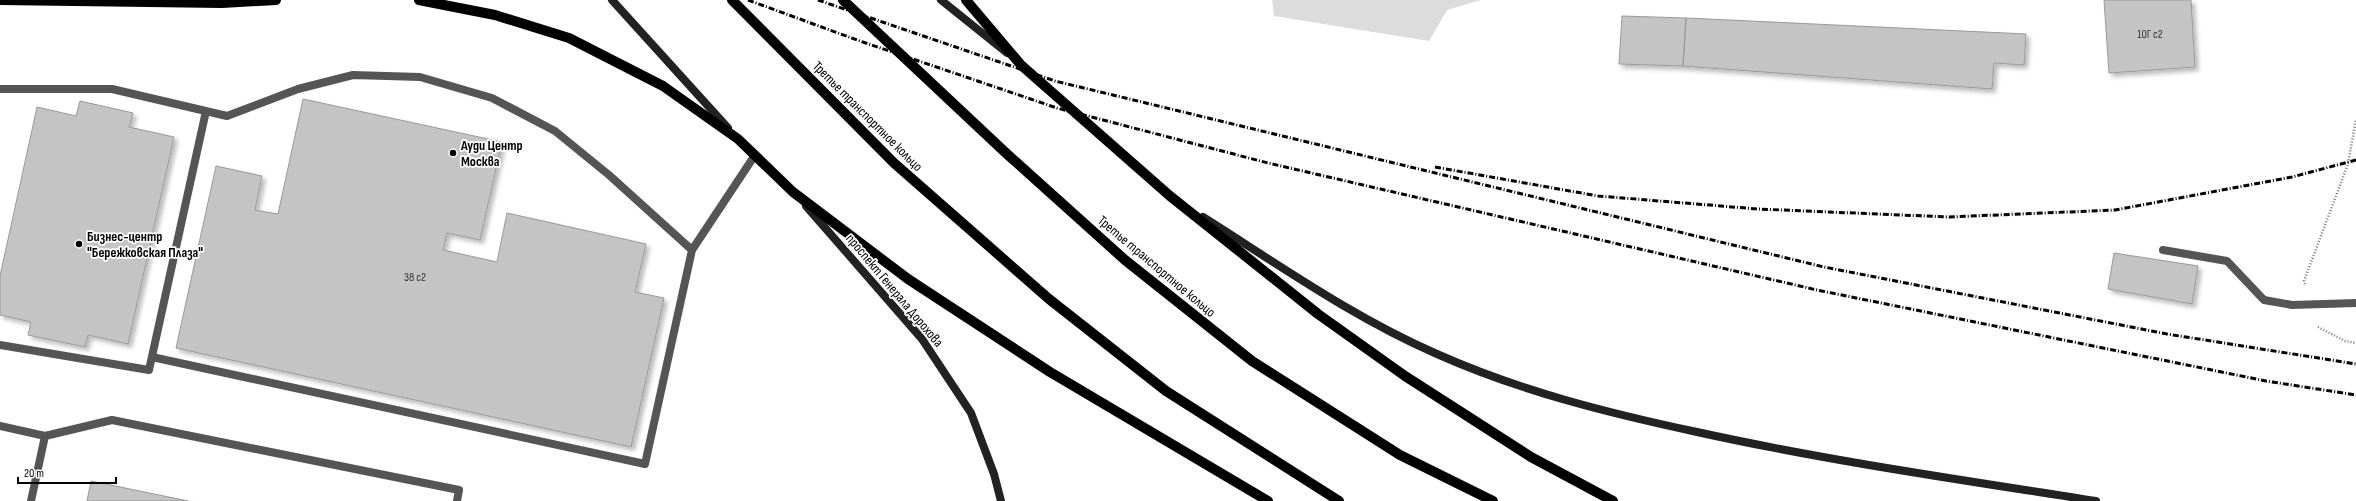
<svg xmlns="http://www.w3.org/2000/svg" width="2356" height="501" font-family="'Sofia Sans Condensed',sans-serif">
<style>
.green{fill:#dcdcdc}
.building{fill:#c4c4c4;stroke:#999;filter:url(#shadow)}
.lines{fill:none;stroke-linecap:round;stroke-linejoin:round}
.path{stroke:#777;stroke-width:2.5;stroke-dasharray:1 2;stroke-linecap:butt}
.lane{stroke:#555;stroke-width:8}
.secondary{stroke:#222;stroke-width:8}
.primary{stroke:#000;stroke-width:10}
.rail{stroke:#000;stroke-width:3;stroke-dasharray:6 2 1 2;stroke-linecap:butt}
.poi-dot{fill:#000;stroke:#fff;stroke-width:1.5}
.labels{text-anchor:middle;stroke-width:3.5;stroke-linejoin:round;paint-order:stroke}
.number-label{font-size:12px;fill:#313131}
.street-label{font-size:14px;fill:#000;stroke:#fff}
.poi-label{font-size:14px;font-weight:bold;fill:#000;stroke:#fff;text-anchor:start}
</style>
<defs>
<filter id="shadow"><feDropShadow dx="3.5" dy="3.5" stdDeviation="2" flood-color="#0004"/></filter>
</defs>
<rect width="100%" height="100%" fill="#fff"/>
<path class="green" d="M1272,0h209l-34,10 -18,31 -155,-25z"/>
<path class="building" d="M2104,0h87l4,67 -86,6z
M1622,16l64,2 -3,48 -64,-2z
M1686,18l340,16 -2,31 -30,-2 -2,26 -309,-23z
M303,99l199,43 -22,98 -33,-7 -4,17 54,12 10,-49 139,31 -11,48 29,6 -33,149 -455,-99 40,-182 46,10 -7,34 23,4z
M80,101l53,12 -4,14 45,10 -46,207 -40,-9 -3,12 -57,-12 3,-13 -31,-7v-39l37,-169 39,9z
M2114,253l84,13 -6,38 -84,-15z
M91,481l97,20h-101z"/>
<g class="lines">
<path class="path" d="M2305,284l-1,-3 44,-117 8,-45
M2318,327l27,14 11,2"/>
<path class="lane" d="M0,89h112l115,27 71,-27 55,-14 67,2 72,21 63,33 54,44 83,75 63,-95
M2163,250l64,11 37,39 28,5 64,-2
M0,345l149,25 57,-259
M152,357l493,107 47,-214
M0,426l45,10 -14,65
M45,436l67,-16 347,70 -2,11"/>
<path class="secondary" d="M612,0l116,128
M941,0l66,53
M806,206l116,133 49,74 23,61 7,27
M1203,217c76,48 151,101 234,137 83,37 171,59 260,78 132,29 266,48 399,69"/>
<path class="primary" d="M0,0l222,3 54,-3
M419,0l76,15 74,23 94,48 75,53 55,53 115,87 142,93 218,129
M732,0l162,163 155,136 117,92 173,110
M843,0l164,154 118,106 127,101 148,94 93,46
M966,0l55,65 149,131 148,118 87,62 126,81 82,44"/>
<path class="rail" d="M748,0l109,40 200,68 211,55 549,127 449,91 90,14
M818,0l237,81 769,186 343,67 189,30
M1435,167l163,29 160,13 191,8 166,-7 177,-33 64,-17"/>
</g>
<g class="poi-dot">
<circle cx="453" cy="153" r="4"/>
<circle cx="79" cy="244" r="4"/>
</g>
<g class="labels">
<g class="number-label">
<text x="2150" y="38">10Г с2</text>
<text x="415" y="281">38 с2</text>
</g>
<g class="street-label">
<text transform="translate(868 116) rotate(45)" y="5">Третье транспортное кольцо</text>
<text transform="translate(1157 266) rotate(40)" y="5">Третье транспортное кольцо</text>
<text transform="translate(895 290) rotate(50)" y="5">проспект Генерала Дорохова</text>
</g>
<g class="poi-label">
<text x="461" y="150">Ауди Центр<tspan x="461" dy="16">Москва</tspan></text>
<text x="87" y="241">Бизнес-центр<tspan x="87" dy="16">"Бережковская Плаза"</tspan></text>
</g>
</g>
<path d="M18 477v6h98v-6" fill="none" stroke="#000000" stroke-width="2"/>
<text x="24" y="477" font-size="12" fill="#000000" stroke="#ffffff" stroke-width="3" paint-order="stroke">20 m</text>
</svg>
